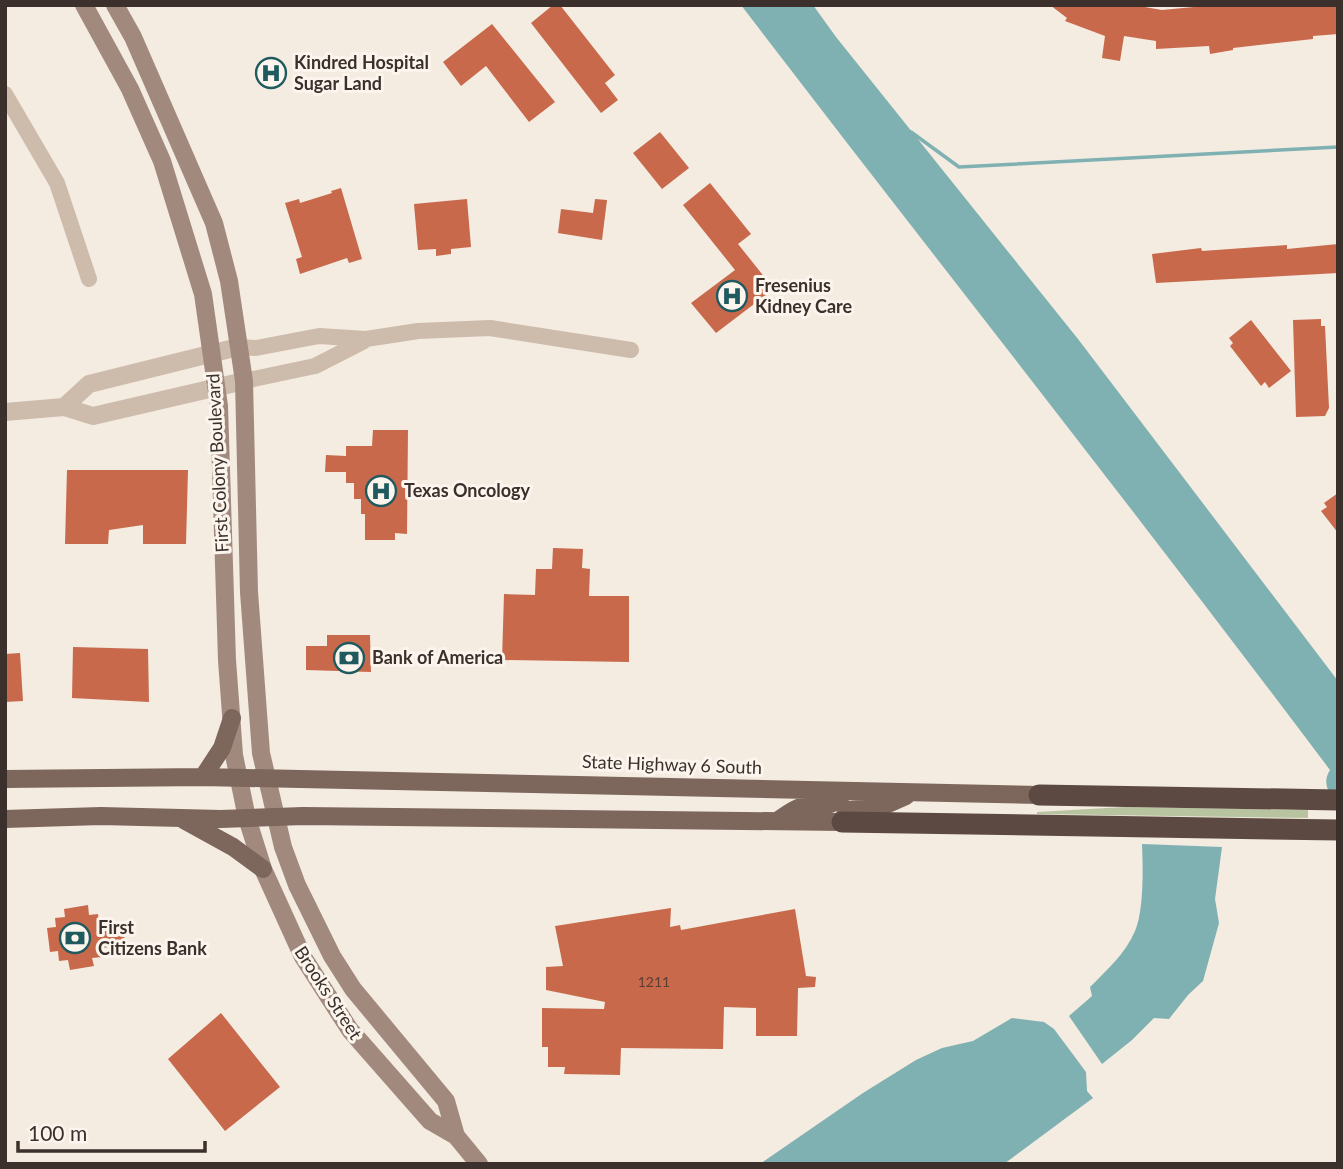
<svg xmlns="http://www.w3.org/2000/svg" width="1343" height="1169" font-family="Lato,sans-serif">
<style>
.green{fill:#b8c4a0}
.water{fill:#7fb0b2}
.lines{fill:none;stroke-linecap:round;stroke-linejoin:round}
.stream{stroke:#7fb0b2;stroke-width:3.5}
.building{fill:#c8694b}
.minor{stroke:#cdbbac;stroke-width:16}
.tertiary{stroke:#cdbbac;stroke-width:18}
.secondary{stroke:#a18a7d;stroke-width:18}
.primary{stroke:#7d675c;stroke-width:18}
.motorway{stroke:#5c4a42;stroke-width:21}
.labels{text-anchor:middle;stroke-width:6;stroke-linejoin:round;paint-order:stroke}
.number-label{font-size:14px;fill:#5e3e33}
.poi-label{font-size:18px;font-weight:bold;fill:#3b302b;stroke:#fbf5ee;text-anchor:start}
.street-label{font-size:18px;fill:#3b302b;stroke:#fbf5ee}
</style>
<rect width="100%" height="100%" fill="#f4ebe1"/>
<path class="green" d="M1124,807l184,3v8l-271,-4v-2z"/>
<path class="water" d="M741,5h72l23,32 242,302 260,342v126c-8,-13 -17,-23 -8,-37 -193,-257 -393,-509 -589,-765z
M1142,844l80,3 -7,52 4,24 -16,58 -15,14 -19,24 -15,-1 -22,22 -30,24 -33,-48 23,-20 -2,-9c16,-16 36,-34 45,-56 9,-21 8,-63 7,-87z
M1012,1018l32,4 10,7 32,43 1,19 6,7 -89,66h-244l103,-71 53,-33 26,-12 31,-7z"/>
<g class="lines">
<path class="stream" d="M911,132l48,35 379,-20"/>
</g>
<path class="building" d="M553,5h7l55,70 -10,8 13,17 -17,13 -70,-90z
M1050,5h83l29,5 53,-5h123v29l-25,2v3l-80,9v2l-23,4 -1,-8 -53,3v-8l-32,-5 -4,25 -18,-3 3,-22 -40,-15 2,-3z
M492,24l63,78 -26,20 -43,-56 -25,20 -18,-24z
M660,132l29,36 -27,21 -29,-36z
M710,183l41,51 -13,10 36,45 -58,44 -25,-30 44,-33 -52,-65z
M341,188l21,71 -13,4 -2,-5 -47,16 -4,-15 6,-2 -17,-54 14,-4 1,4 32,-10 -1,-2z
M467,199l4,48 -20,2v5l-15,2v-7l-18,1 -4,-46z
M595,199l12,1 -5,40 -44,-7 3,-24 32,4z
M1338,244v29l-182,10 -4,-29 49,-6 1,3 85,-6v4z
M1321,319v7h4l4,82 -4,8 -29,1 -3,-97z
M1251,320l40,51 -22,17 -4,-6 -4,4 -31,-40 3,-3 -4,-5z
M373,430h35l-1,104 -12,-1v7h-30v-26h-4v-15h-7v-16h-8v-11h-21l1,-17 20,1v-10h26z
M67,470h121l-2,74h-43v-19l-34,5 -1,14h-43z
M1338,493v40l-17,-22 6,-4 -3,-4z
M553,548l30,1 -1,19 8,1 -1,27h40v66l-127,-2 2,-66 31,1 1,-26h16z
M327,635h43l1,37 -65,-2v-24h21z
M73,647l75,2 1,53 -77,-4z
M20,653l3,48 -18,1v-48z
M88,905l1,10 9,-1 1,10 24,-2 2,23 -24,3 1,9 -10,1 2,8 -24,4 -2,-10 -9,1 -1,-10 -8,1 -3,-24 9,-1 -1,-9 10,-1 -1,-8z
M671,908l-1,19 10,-2 1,5 114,-21 11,67 10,1 -1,10 -17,1 -1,48h-41v-28l-32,-1 -1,42 -102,-1 -1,27 -56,-1 1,-7h-17v-20h-6v-39l62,1 1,-7 -59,-12v-23l17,-1 -8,-40z
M221,1013l59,74 -55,44 -57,-72z"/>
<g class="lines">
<path class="minor" d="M5,94l52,89 32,96
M238,347l18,1 63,-12 47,3 52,-8 72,-3 141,22
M244,381l71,-15 49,-25"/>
<path class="tertiary" d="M64,407l25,-23 149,-37
M5,412l59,-5 29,9 151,-35"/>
<path class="secondary" d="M84,5l46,84 32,72 41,133 16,112 8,254 7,95 13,63 16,51 40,88 47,73 80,91 26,15 23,28
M115,5l18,32 81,186 15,58 15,100 5,211 12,161 22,94 14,38 35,71 21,33 93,112 10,35"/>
<path class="primary" d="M203,777l19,-29 10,-30
M5,779l198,-2 836,18
M5,819l96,-3 120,3 82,-3 539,6 5,-12 34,-3 25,-11
M780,819c6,-4 14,-10 21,-12 21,-7 26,7 43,-15
M184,820l49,27 30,22"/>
<path class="motorway" d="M1039,795l299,5
M842,822l496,8"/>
</g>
<defs>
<g id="hospital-ring" transform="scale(1.575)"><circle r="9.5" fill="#fbf5ee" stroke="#1f5a5e" stroke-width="1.5"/><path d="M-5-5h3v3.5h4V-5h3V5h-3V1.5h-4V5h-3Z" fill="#1f5a5e"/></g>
<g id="bank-ring" transform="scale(1.575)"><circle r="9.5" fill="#fbf5ee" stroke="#1f5a5e" stroke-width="1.5"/><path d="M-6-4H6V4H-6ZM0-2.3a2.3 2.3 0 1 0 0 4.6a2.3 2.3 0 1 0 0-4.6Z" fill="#1f5a5e"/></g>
</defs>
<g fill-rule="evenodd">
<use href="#hospital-ring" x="271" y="73"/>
<use href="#hospital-ring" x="732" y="296"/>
<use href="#hospital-ring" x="381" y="491"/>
<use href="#bank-ring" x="349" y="658"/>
<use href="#bank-ring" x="75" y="938"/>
</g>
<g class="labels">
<g class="number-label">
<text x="654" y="987">1211</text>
</g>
<g class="poi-label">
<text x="294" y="69">Kindred Hospital<tspan x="294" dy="21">Sugar Land</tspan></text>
<text x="755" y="292">Fresenius<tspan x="755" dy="21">Kidney Care</tspan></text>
<text x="404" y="497">Texas Oncology</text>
<text x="372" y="664">Bank of America</text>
<text x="98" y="934">First<tspan x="98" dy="21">Citizens Bank</tspan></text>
</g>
<g class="street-label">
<text transform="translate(218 463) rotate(-93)" y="6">First Colony Boulevard</text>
<text transform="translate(672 765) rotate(2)" y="6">State Highway 6 South</text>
<text transform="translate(328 993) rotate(57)" y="6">Brooks Street</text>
</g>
</g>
<rect width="1343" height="1169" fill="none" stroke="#3b302b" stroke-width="14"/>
<path d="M18 1141v10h187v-10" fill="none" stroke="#3b302b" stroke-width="3.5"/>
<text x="28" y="1141" font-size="21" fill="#3b302b" stroke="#fbf5ee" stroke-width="5" paint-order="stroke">100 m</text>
</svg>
